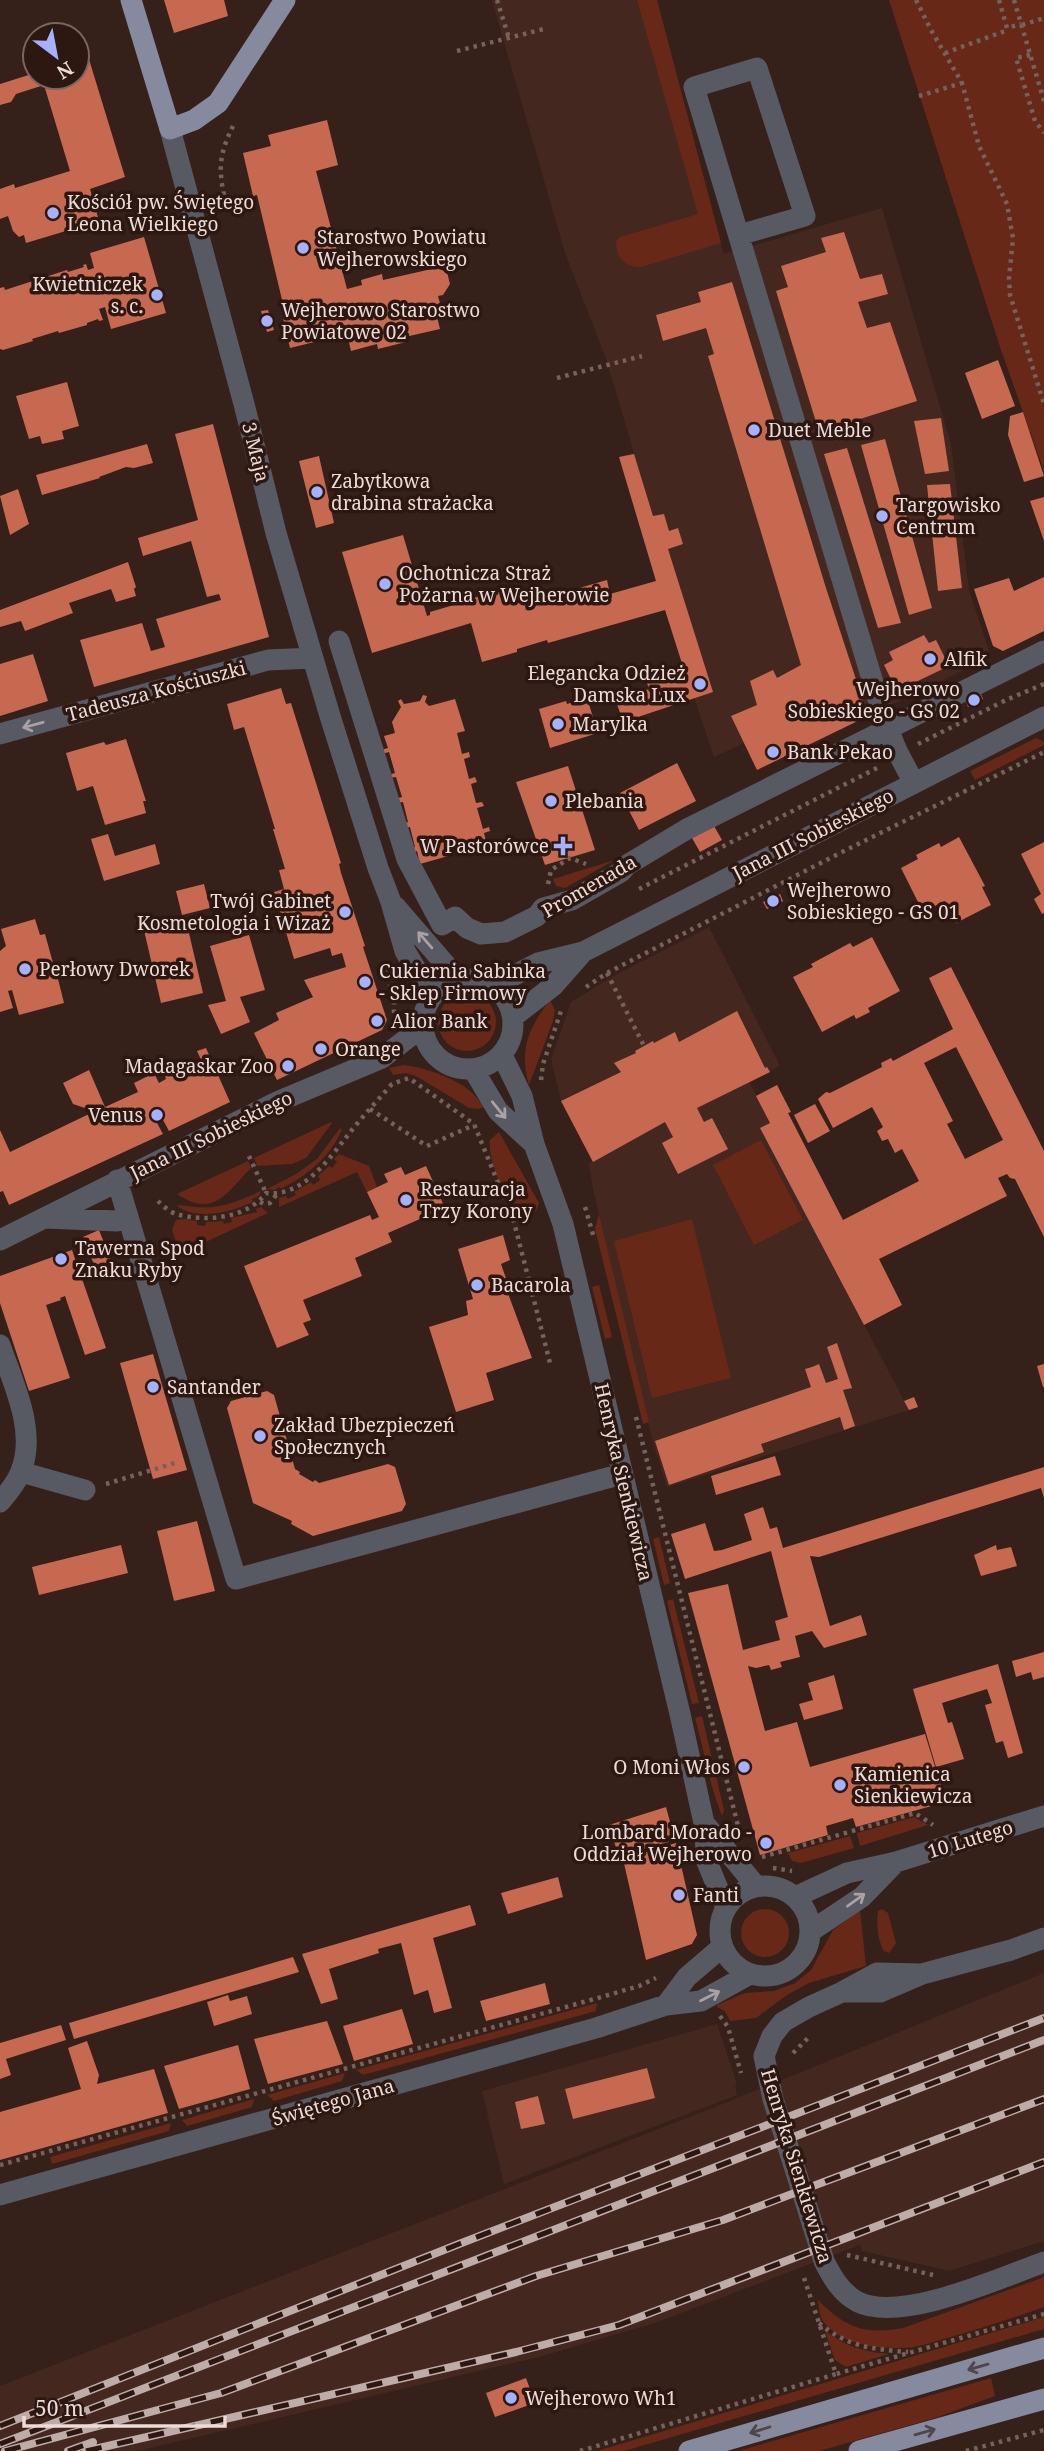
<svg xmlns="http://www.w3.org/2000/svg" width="1044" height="2451" font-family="'Noto Serif',serif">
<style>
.built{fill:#44271f}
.green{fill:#672817}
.building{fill:#c76950;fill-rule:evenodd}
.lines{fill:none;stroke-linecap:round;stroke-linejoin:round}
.path{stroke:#75625c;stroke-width:4.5;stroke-dasharray:3.5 5;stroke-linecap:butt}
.minor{stroke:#575963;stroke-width:21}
.major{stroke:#868a9e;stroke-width:21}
.rail-casing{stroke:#beaca8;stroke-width:8}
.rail{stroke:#2c1711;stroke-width:5;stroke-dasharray:16;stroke-linecap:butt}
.oneway{stroke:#a9a1a3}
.oneway2{stroke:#504549}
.poi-dot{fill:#a4b1fc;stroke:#2c1711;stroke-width:2.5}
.labels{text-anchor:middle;stroke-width:7;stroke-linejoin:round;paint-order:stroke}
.poi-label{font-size:19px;fill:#ecdcd8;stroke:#2c1711;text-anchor:start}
.street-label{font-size:19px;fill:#ecdcd8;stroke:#2c1711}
</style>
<rect width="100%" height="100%" fill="#36201a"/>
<path class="built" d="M492,0h165l67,254 158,-46 69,236 18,146 22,67 -234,113 -13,-27 -30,14 -49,-147 -46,-153 15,-4 -29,-97 -40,-103z
M709,927l71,139 -31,15 21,42 -9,6 148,281 -242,77 -15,-48 -59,-250 -4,-25 3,-3 -31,-60 -10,-42 20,-57 46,-28z
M1044,1973v268l-95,30 -87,-20 -2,-6 -205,78 -116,34 -402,94h-137v-65l720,-281z
M717,2024l20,60 -2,1 2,10 -233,89 -22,-93z"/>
<path class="green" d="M637,0h20l64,243 -80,24c-16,0 -25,-9 -25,-26l4,-4 78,-23z
M889,0h155v471l-43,-121z
M1036,738l8,4v3l-69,35 -5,-9z
M615,860l-50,28 -9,-2 -3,-7z
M438 1022a29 29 0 1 1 58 0a29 29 0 1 1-58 0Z
M550,1000l5,10 -2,11 -24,64c-10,-36 -1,-56 21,-85z
M404,1065c19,2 50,13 65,25 6,5 11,12 16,17l-7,2 -9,-1 -53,-32 -10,-3 -13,2 -4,-7z
M331,1122l1,1 -26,35 -14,6 -35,2 -3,-8z
M340,1128l2,2c-13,28 -34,45 -61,59l-1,-2 -6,3 -7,-1 29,-15 21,-15z
M499,1132l40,71 -3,8 -19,7c-10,-17 -30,-58 -27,-78z
M761,1140l42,80 -49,25 -41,-80z
M339,1154l30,12 8,21 -10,5 -10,-20 -78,35v-9l7,-2 2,3 8,-4 -2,-3 17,-10 2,3 7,-5 -2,-4 11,-10 3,2 5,-6 -3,-3z
M248,1161l3,7c-24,24 -37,51 -74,26z
M261,1191l-2,5 -7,3 1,3c-21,10 -56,19 -76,4l3,-1c35,6 49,0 81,-14z
M261,1207l7,6 -88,41 -8,-24 4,-10 10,-1 11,2v4l8,1 1,-4 17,-1 1,3 8,-2 -1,-4 26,-6 -1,-3z
M599,1214l50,208 -6,2 -48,-195z
M692,1219l39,159 -79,20 -38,-157z
M599,1285l13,52 -7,2 -13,-52z
M659,1537l11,46 -6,2 -11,-46z
M673,1599l26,104 -7,1 -25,-103z
M702,1716l22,94 -2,6c-13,-33 -18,-65 -27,-98z
M914,1817l14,8 -68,21 -3,-13z
M850,1836l4,12 -53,15 -9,-2 -4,-8z
M882,1909l6,4 8,30 -7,10 -5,-2c-6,-9 -8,-28 -6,-40z
M741 1933a24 24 0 1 1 48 0a24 24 0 1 1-48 0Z
M860,1910l6,56 -57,17 -22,12 -31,23 -26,3 -5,-10 -8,-4v-2l28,-12 29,-2 21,-8 16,-13 22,-40z
M597,2003l-1,8 -233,64 -7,-5z
M345,2073l-3,8 -68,20 -7,-6z
M254,2099l-2,8 -65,19 -5,-6z
M171,2123l-2,8 -117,33 -2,-7z
M1044,2277v30c-31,11 -62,21 -93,30 -12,3 -25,8 -37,10 -29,3 -72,0 -91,-26 -4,-6 -4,-15 -5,-21 28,28 46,35 85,28z
M1044,2317v12l-420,122h-27z
M825,2331c23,16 36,20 64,23l-43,13 -11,-7z
M991,2378l4,18 -60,22 -116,33h-81z"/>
<path class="building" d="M164,0h60l4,16 -54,17z
M88,56l37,121 -35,12 9,32 -73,22 -2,-8 -5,2 -6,-6 -5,-15 -8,3v-30l14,-5 1,4 55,-17 -26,-86 -28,9 -5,8 -11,3v-21l35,-11v4h42v-18z
M327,120l11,45 -22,6 31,118 15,-4 -1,-5 21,-6 1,6 53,-12 11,4 3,12 -7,11 -5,1 3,11 -6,2 5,20 -35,8 1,5 -28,7 -1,-5 -26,7 -4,-17 -57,14 -10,-43 3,-1 -26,-109 -4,1 -10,-43 28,-7 -3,-11z
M844,232l16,47 22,-5 6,20 -30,8 9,26 23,-6 27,79 -98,31 -43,-141 12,-4 -7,-21 45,-14 -5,-14z
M144,237l22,76 -55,16 -6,-22 -6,2 4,11 -4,1 -1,-2 -11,4v2l-28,8 -1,-2 -26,8 1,2 -30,9 -3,-1v-61l4,-1 1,3 62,-20 1,2 16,-5 -1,-2 3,-1 2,6 6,-2 -4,-15z
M732,282l94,306 42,128 -111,54 -26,-54 26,-11 -7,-24 23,-11 4,8 24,-13 -93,-309 6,-2 -8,-26 -43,13 -7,-26 45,-13 -3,-10z
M268,310l6,20 -7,2 -6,-21z
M998,360l17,46 -33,13 -17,-46z
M67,382l12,44 -17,5 2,8 -22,5 -2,-8 -11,3 -13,-43z
M1023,412l21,64 -20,6 -16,-47 2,-19z
M941,418l8,53 -24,3 -11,-53z
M213,424l56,213 -175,50 -14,-47 62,-17 9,28 14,-4 -9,-28 65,-19 -2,-6 -12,3 -16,-56 -48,15 -5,-18 60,-18 -23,-86z
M885,439l47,169 -23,7 -48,-170z
M147,444l6,19 -19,5 -8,-1 -27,10 1,1 -58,17 -6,-20z
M847,448l54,175 -23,5 -54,-174z
M634,454l19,62 11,-2 5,17 9,-3 5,16 -15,5 45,143 -90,30 -7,-21 33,-12 -4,-12 22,-8 1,4 11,-4 3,9 4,-2 -21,-66 -117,33 -1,-3 -30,9v3l-35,10 -11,-39 -99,30 -30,-101 61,-17 24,81 3,-1v-3l34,-10 -1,-1 38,-11 2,8 32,-8 2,10 70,-20 3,14 46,-13 -37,-124z
M319,456l15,67 -18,5 -17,-67z
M950,484l12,104 -24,3 -11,-106z
M18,489l11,35 -19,11 -10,-39z
M1044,497v44l-14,-40z
M128,562l8,25 -2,2 2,7 -20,6 -5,-13 -42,14 4,10 -48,18 -4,-10 -21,6v-17z
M1044,577v54l-41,20 -10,-5 -19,-57 35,-11 5,13z
M924,635l5,8 7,-3 13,26 -52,25 -13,-26 9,-5 -4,-8z
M33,654l15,47 -48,15v-52z
M281,688l5,16 5,-1 50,160 -2,1 2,9 24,73 -2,1 24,73 -5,10 -105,50 -23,-47 25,-13 -3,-7 37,-16 -9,-17 42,-13 -4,-14 -10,3 -2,-8 -36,11 -20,-67 10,-3 -5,-19 6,-1 -12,-40h2l-31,-102 -10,3 -7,-26z
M981,694l2,5 -15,8 -2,-5z
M423,695l4,1 -2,6 4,4 26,-7 10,32 -8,2 5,21 7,-2 1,5 -6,2 5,20 6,-2 2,5 -6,2 5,19 6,-1 2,4 -7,2 6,21 6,-2 1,4 -6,2 3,12 -67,19 -3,-13 -7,2 -1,-5 6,-1 -5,-20 -7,1 -1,-4 6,-2 -5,-20 -7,1 -1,-4 7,-2 -6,-20 -7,1 -1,-3 7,-2 -6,-21 -7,2 -1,-4 7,-2 -4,-12 11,-3 -3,-11 9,-15 -3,-6 3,-2 3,5 16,-3z
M587,698l11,35 -48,15 -11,-39 27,-8 1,3z
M126,739l20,62h-3l3,12 -41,12 -12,-39 -16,5 -11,-38 38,-11 2,3z
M677,763l19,38 -57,29 -19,-37z
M568,766l27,84 -50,15 -29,-83z
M714,826l8,14 -22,12 -8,-14z
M108,834l7,22 40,-12 5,20 -56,17 -13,-42z
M959,837l26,49 -3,1 9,18 -35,18 -11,-22 -22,11 -22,-44 17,-9 -2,-4 23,-12 2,4z
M1044,842v71l-2,1 -8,-15 7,-5 -20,-40z
M204,884l6,24 -28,7 -6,-24z
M780,894l3,7 -16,8 -4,-7z
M185,916l18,77 -42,10 -18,-77z
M35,919l5,16 5,-1 8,29 -4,1 3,12 5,-1 7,28 -45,12 -7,-25 -4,1 5,17 -13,4v-61l6,-5 -5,-17z
M249,935l16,55 -25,7 10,25 -29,12 -13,-29 18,-4 -16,-55z
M872,937l28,54 -32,17 2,4 -14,7 -2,-4 -32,17 -29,-55 20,-10 -2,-3 39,-21 3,4z
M951,967l93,184v86l-29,-58 -5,-1 -3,-4 -9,4 9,18 -128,63 23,46 -38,20 -104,-197 10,-5 -14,-27 21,-11 14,27 -3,1 55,107 76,-39 -17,-32 -7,4 -7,-14 -6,2 -5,-10 6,-4 -11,-20 -39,21 -15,-29 8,-7 4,1 52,-26 -1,-4 10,-5 2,3 60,-32 -24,-51zM956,1047l47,93 -38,19 -18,-35 6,-3 -29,-58z
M737,1011l28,57 2,-1 3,5 -73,36 7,14 8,-4 16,31 -50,25 -16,-31 11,-6 -8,-15 -72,40 -32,-61 60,-29 -7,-9 22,-10 -1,-2 18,-10 1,2 21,-11 4,10z
M206,1048l24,54 -61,29 -6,-11 -6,3 6,11 -154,71 -6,-14 -3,1v-62l10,22 79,-38 -4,-6 -12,-4 -10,-21 26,-13 16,37 33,-15 -4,-9 20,-10 5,10 7,-4 -1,-3 5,-2 1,2 31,-14 -5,-11z
M815,1104l15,27 -22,12 -14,-28z
M426,1166l19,42 -57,25 4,9 -37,16 7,18 -59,24 8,20 -8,3 6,12 -32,13 -33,-82 126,-51 2,5 7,-3 -12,-25 21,-10 -4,-8 17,-7 4,8z
M99,1230l16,40 -16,7 -16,-40z
M503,1235l7,25 -9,4 8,23 -3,1 26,70 -46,15 8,27 -38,12 -27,-85 39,-12 -2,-14 7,-2 -15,-50z
M72,1250l34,98 -21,7 -20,-59 -5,2 1,2 -15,5 24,73 -41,13 -29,-88v-27z
M837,1343l15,45 -9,2 12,36 -11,4 -4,-13 -79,27 3,8 -95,33 -14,-44 156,-54 -6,-18 7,-2 7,-3 7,19 12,-4 -11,-32z
M153,1354l34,116 -34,9 -33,-116z
M1044,1364v23h-1l-6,-21z
M267,1391l7,4 21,74 5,3 -1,2 14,8 2,-2 4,3 69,-19 7,3 11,37 -4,7 -89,25 -22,-12 1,-3 -39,-18 -26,-95 4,-7z
M914,1397l4,10 -9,3 -5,-9z
M775,1456l6,19 -65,20 -5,-19z
M1044,1467v31l-3,-10 -222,69 -9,-1 20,70 31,-11 6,20 -43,13 -12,-17 -17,5 5,21 -20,5 2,5 -11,3 -2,-5 -13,3 -8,-2 17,65 32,-9 13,45 115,-33 21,68 -90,25 -3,-9 -27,8 2,9 -68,20 -72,-262 40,-9 15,66 37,-10 -5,-19 13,-4 -17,-66 -86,28 -14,-45 34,-11 9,28 8,-1 30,-10 -8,-26 19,-7 7,22 7,-2 6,21z
M197,1521l18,70 -41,10 -17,-70z
M121,1545l7,28 -89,22 -7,-28z
M996,1545l1,5 14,-3 6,19 -36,10 -7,-21z
M1044,1652v25l-11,3 -2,-8 -15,5 -4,-16z
M998,1664l25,89 -15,5 -5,-17 -7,2 -11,-38 7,-2 -5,-14 -45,14 6,20 4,-1 12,37 -28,8 -23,-78z
M834,1675l9,34 -39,11 -5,-16 14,-4 -5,-17z
M666,1807l9,33 -56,17 -10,-32z
M676,1843l21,92 -5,9 -46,16 -23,-101z
M558,1877l5,20 -55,17 -7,-21z
M470,1905l6,20 -43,13 19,70 -18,5 -6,-23 -14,5 -13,-52 -23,6 1,4 -50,16 9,30 -17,5 -19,-50z
M293,1957l6,15 -225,67 -5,-16z
M545,1983l5,21 -64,17 -6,-20z
M228,1995l2,6 17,-5 5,18 -38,12 -7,-24z
M402,2009l11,35 -59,17 -11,-35z
M327,2021l16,43 -75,20 -14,-45z
M61,2025l5,15 -60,19 5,16 -11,4v-36z
M87,2041l12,34 -2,9 57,-15 14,44 -168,47v-48l81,-23 -13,-41z
M238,2045l12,44 -71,20 -15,-43z
M647,2068l8,30 -82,21 -8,-30z
M538,2096l7,28 -24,5 -6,-27z
M526,2378l9,25 -40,14 -9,-24z"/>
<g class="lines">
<path class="path" d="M497,0l12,38
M916,0l15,30 31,53 17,63 28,58 6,34 -4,41 1,16 34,109
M999,0l8,28 14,-4
M1014,0l30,101
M1022,25l22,-7
M457,51l87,-22
M945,53l60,-22 2,-3
M1030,55l-14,3 19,63 9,12
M919,96l43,-13
M224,195c-6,-29 -4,-42 9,-69
M557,378l85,-22
M918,744l88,-44 38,-16
M548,884l3,-14 19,-12 16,6
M639,889l242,-123
M386,968l8,35v15
M607,973l37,73
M586,987l21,-14 239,-123 198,-98
M541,1080l2,-16 18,-53
M370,1109l57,37 47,-21
M249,1156l17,37
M158,1201c5,5 12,11 18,13 29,8 71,5 90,-21 37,4 62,-33 82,-58 14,-18 29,-34 44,-51l17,-6 65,46 40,98 37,145
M260,1202l4,2 6,-1 7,-9
M585,1207l9,31
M636,1417l102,409
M106,1484l72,-22
M762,1857l153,-44 18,12
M773,1868l19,3
M720,2016l8,11 13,46
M793,2053l16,-16
M0,2165l598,-167 41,-12 17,-8
M847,2255l86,20
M804,2278l32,96 208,-60
M819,2323c29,24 52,26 89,29
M580,2451l256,-77
M966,2451l78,-21"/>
<path class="minor" d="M170,129l74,275 32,129 54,183 48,152 13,34 14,49 27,45
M739,235l66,-19 -48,-148 -63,19 190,632 13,32 17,32
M339,641l68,218 35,66 13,-8 12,11 14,6 24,-2 32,-16 6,-8 29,-8 49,-28 6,-7 60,-36 357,-178
M0,734l268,-74 45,-2
M395,906l63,73
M423 1024a45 45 0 1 1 90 0a45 45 0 1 1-90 0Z
M493,986l45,-23 45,-11 461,-235
M513,1017l40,-31 30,-34
M502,1055l20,41 12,48 29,80 117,490 24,109 3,39 19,46
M473,1069l25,42 36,33
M117,1180l119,399 386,-105
M46,1218l71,3
M0,1240l277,-138 105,-44 40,-31
M0,1345c13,38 37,86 21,126 -4,11 -13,22 -21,31
M21,1472l64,18
M704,1823l52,63
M720 1931a45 45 0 1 1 90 0a45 45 0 1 1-90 0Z
M795,1897l52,-24 49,-11 148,-46
M811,1931l51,-34 34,-35
M922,1974l-45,-1 -35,19 -33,15 -26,15 -11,14 -8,20 9,43 51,162c8,16 17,32 34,41 43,21 142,-24 186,-40
M844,1992h36l42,-18 89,-24 33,-12
M666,2005l21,-28 35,-30
M0,2195l596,-167 70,-23 35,-4 49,-27"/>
<path class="major" d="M131,0l39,129 24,-9 24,-17 67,-103
M689,2451l355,-103
M859,2451l185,-52"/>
<g class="rail-casing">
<path id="rail" d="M0,2426l459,-182 585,-226
M0,2444l1044,-404
M5,2451l216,-58 315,-117 187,-56 321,-121
M68,2451l25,-9
M86,2451l430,-99 103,-27 425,-163"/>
</g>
<use href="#rail" class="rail"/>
</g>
<defs><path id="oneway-shaft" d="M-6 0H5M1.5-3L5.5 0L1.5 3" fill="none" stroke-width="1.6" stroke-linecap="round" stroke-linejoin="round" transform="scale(1.75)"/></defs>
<g class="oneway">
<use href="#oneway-shaft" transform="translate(33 725) rotate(165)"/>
<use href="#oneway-shaft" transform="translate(425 940) rotate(-131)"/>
<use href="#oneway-shaft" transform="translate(499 1110) rotate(51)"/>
<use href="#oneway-shaft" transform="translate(856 1900) rotate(-36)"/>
<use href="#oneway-shaft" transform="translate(710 1996) rotate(-27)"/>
</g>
<g class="oneway2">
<use href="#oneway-shaft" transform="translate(978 2367) rotate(164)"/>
<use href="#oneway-shaft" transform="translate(760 2430) rotate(163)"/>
<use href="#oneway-shaft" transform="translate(925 2432) rotate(-16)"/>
</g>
<g class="poi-dot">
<circle cx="53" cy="213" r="7"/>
<circle cx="303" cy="248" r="7"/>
<circle cx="157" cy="295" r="7"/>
<circle cx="267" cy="321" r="7"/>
<circle cx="754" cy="430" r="7"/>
<circle cx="317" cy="492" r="7"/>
<circle cx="882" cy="516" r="7"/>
<circle cx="385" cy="584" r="7"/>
<circle cx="930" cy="659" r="7"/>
<circle cx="700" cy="684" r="7"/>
<circle cx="974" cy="700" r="7"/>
<circle cx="558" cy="724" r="7"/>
<circle cx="773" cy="752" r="7"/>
<circle cx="551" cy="801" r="7"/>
<path d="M559.5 835.5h7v7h7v7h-7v7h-7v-7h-7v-7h7z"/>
<circle cx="773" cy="901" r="7"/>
<circle cx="345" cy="912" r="7"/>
<circle cx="25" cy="969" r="7"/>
<circle cx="365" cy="982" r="7"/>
<circle cx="377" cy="1021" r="7"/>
<circle cx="321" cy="1049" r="7"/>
<circle cx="288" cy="1066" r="7"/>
<circle cx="157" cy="1115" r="7"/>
<circle cx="406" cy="1200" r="7"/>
<circle cx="61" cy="1259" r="7"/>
<circle cx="477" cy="1285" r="7"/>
<circle cx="153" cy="1387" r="7"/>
<circle cx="260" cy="1436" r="7"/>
<circle cx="744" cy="1767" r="7"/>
<circle cx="840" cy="1785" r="7"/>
<circle cx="766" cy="1843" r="7"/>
<circle cx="679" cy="1895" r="7"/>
<circle cx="511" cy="2398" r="7"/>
</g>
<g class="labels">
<g class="poi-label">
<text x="67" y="209">Kościół pw. Świętego<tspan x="67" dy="22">Leona Wielkiego</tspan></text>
<text x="317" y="244">Starostwo Powiatu<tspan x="317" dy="22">Wejherowskiego</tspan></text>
<text x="143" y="291" text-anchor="end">Kwietniczek<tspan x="143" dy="22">s. c.</tspan></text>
<text x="281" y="317">Wejherowo Starostwo<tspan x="281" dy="22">Powiatowe 02</tspan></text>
<text x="768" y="437">Duet Meble</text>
<text x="331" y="488">Zabytkowa<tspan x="331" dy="22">drabina strażacka</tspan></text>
<text x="896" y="512">Targowisko<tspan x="896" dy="22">Centrum</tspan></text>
<text x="399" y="580">Ochotnicza Straż<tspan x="399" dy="22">Pożarna w Wejherowie</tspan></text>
<text x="944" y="666">Alfik</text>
<text x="686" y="680" text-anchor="end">Elegancka Odzież<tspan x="686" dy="22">Damska Lux</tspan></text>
<text x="960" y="696" text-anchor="end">Wejherowo<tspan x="960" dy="22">Sobieskiego - GS 02</tspan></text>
<text x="572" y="731">Marylka</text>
<text x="787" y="759">Bank Pekao</text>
<text x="565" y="808">Plebania</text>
<text x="549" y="853" text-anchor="end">W Pastorówce</text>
<text x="787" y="897">Wejherowo<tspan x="787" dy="22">Sobieskiego - GS 01</tspan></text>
<text x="331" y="908" text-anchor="end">Twój Gabinet<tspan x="331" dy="22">Kosmetologia i Wizaż</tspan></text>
<text x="39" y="976">Perłowy Dworek</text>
<text x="379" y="978">Cukiernia Sabinka<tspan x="379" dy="22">- Sklep Firmowy</tspan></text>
<text x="391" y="1028">Alior Bank</text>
<text x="335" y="1056">Orange</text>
<text x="274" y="1073" text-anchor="end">Madagaskar Zoo</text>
<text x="143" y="1122" text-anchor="end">Venus</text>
<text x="420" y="1196">Restauracja<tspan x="420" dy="22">Trzy Korony</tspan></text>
<text x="75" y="1255">Tawerna Spod<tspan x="75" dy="22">Znaku Ryby</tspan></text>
<text x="491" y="1292">Bacarola</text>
<text x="167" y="1394">Santander</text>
<text x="274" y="1432">Zakład Ubezpieczeń<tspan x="274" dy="22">Społecznych</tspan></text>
<text x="730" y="1774" text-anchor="end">O Moni Włos</text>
<text x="854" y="1781">Kamienica<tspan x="854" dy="22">Sienkiewicza</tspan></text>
<text x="752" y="1839" text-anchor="end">Lombard Morado -<tspan x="752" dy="22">Oddział Wejherowo</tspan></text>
<text x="693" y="1902">Fanti</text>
<text x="525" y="2405">Wejherowo Wh1</text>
</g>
<g class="street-label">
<text transform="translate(256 452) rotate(76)" y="7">3 Maja</text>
<text transform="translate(156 691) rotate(-15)" y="7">Tadeusza Kościuszki</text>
<text transform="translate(813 834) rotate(-27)" y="7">Jana III Sobieskiego</text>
<text transform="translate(589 886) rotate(-30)" y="7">Promenada</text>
<text transform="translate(211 1135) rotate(-26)" y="7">Jana III Sobieskiego</text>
<text transform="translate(624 1482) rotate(77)" y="7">Henryka Sienkiewicza</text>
<text transform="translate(970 1839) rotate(-17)" y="7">10 Lutego</text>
<text transform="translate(333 2102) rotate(-16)" y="7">Świętego Jana</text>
<text transform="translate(797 2166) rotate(73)" y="7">Henryka Sienkiewicza</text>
</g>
</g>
<g transform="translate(56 56) rotate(148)"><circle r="33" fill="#2c1711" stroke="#796661" stroke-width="2"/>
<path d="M0-5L12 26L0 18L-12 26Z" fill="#a4b1fc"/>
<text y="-10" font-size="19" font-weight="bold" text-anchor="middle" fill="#ecdcd8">N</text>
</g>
<path d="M24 2416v10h201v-10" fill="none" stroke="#ecdcd8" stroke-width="3.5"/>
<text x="35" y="2416" font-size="21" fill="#ecdcd8" stroke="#2c1711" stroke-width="5" paint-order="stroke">50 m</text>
</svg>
